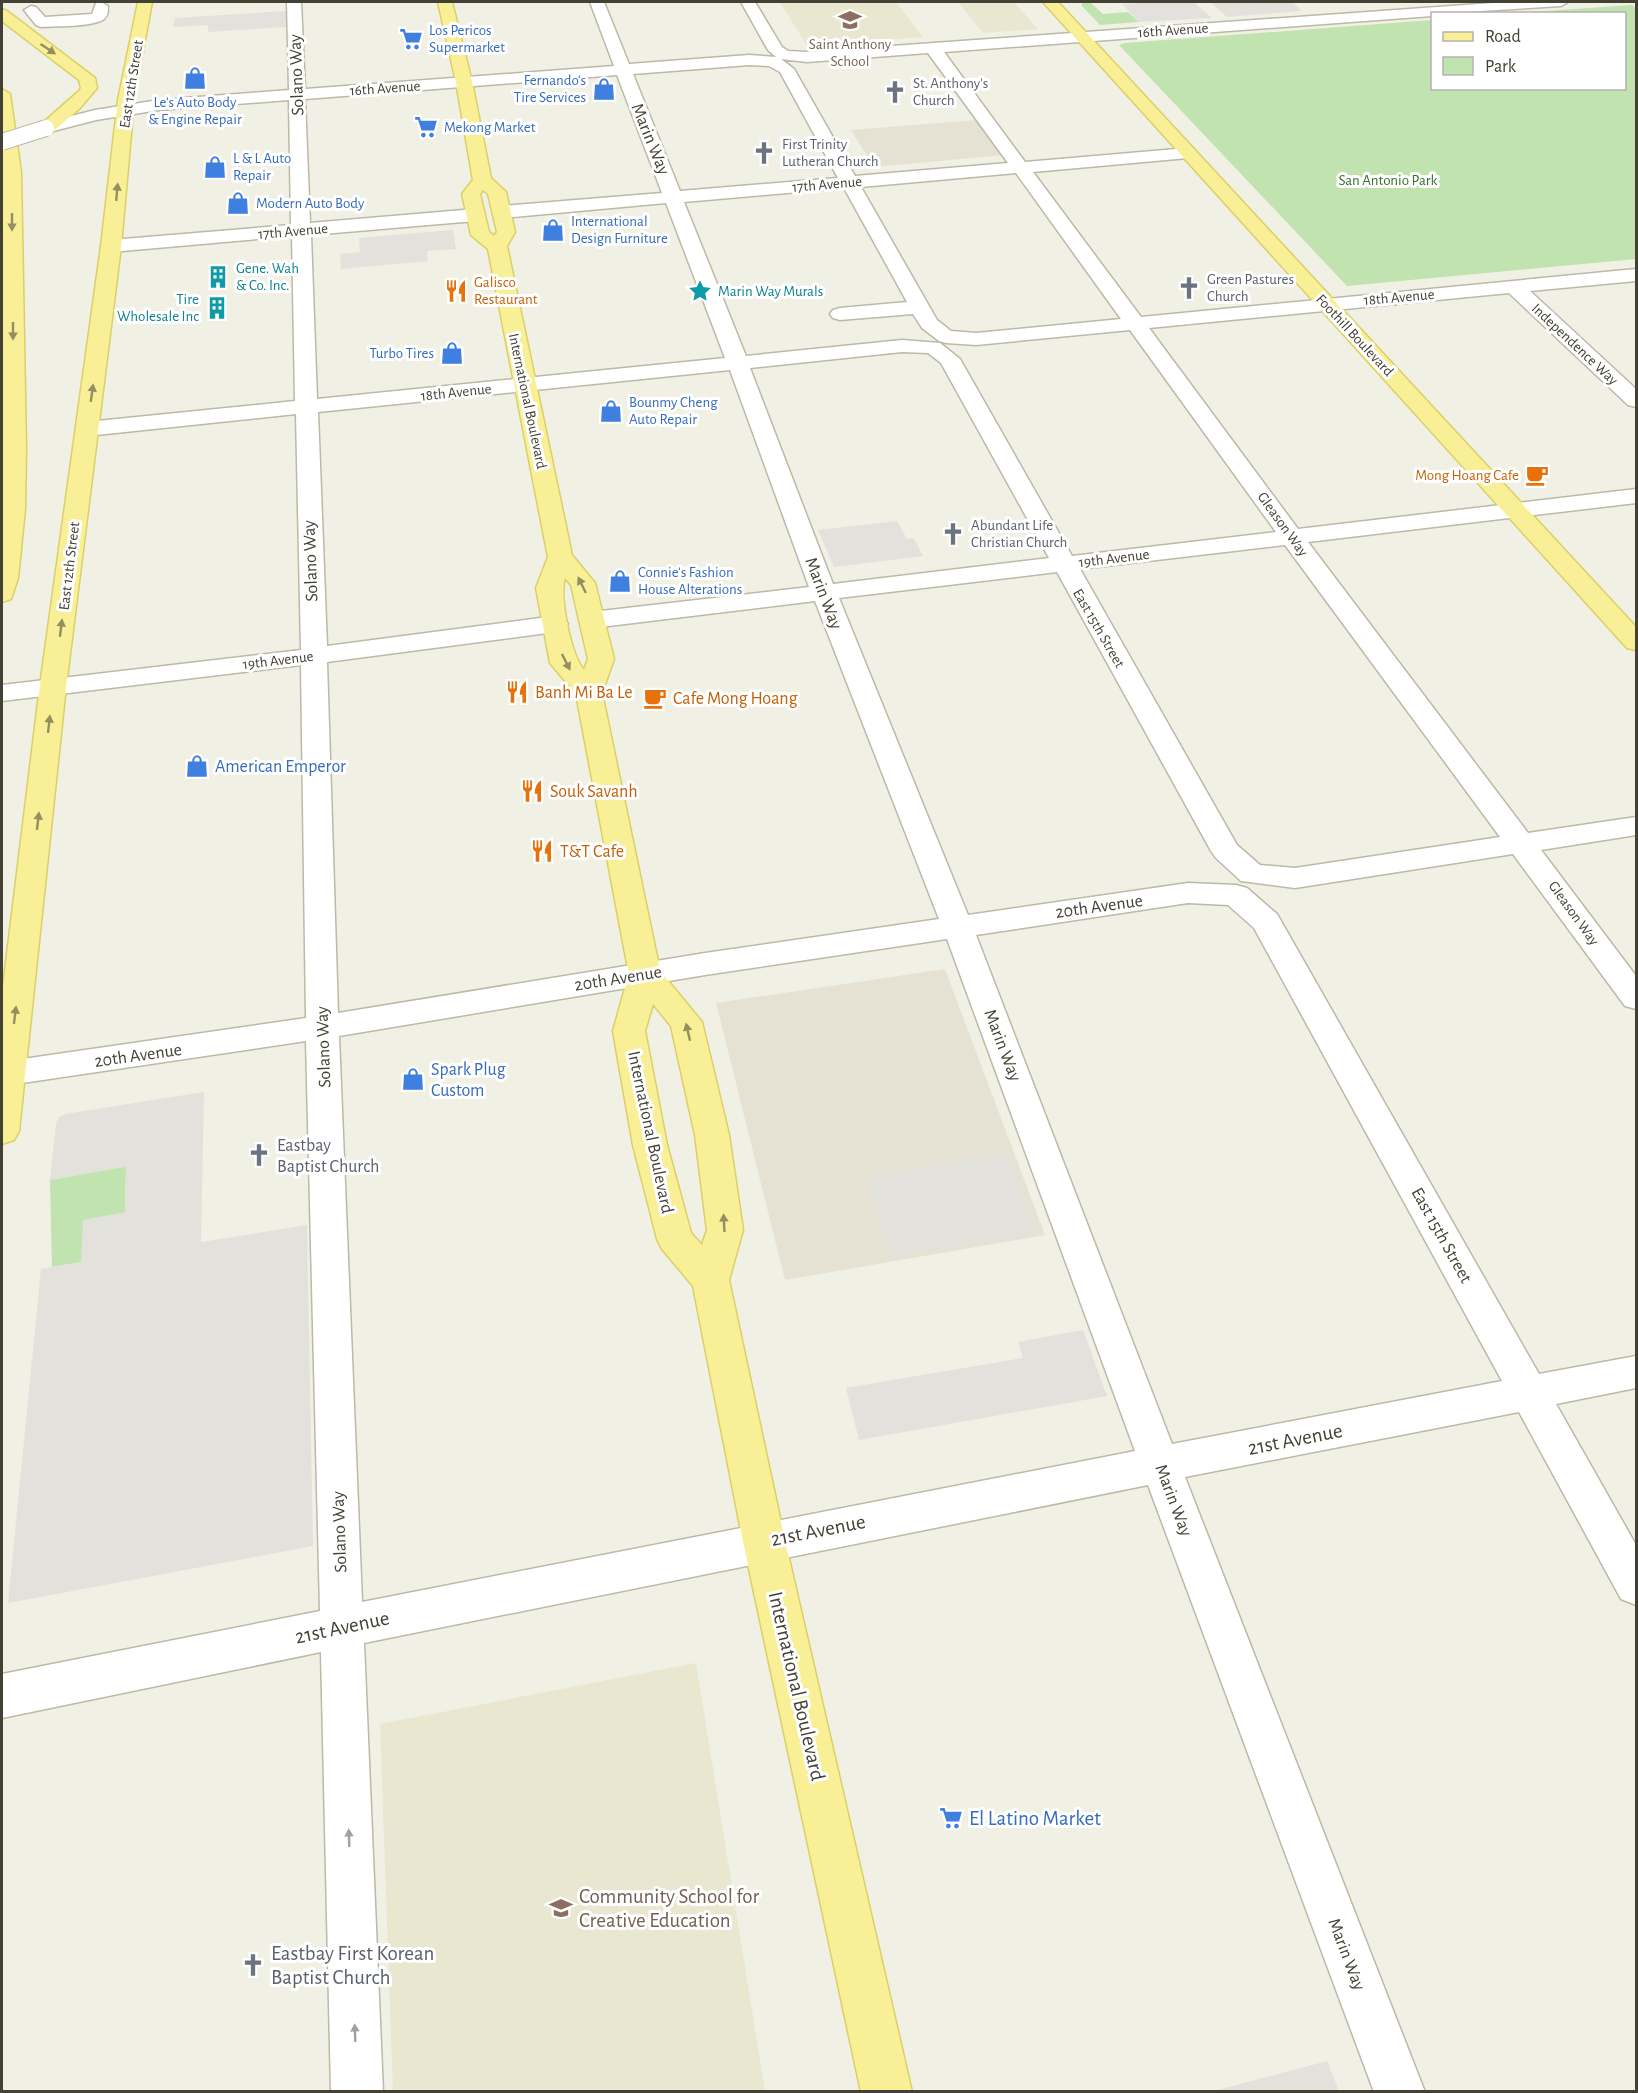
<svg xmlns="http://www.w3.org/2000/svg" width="1638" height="2093" font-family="'Alegreya Sans',sans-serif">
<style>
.residential{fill:#e5e2d3}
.education{fill:#e9e7cf}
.green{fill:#c1e3af}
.parking{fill:#e2e1dc}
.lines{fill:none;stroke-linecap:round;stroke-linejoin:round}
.minor-casing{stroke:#bcb9a7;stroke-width:3}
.major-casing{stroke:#dbd068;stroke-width:3}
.minor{fill:#fff;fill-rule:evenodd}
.major{fill:#f8ef96;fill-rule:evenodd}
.minor-bridge-casing{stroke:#bcb9a7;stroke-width:18;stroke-linecap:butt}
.minor-bridge{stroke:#fff;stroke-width:16}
.oneway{fill:#948f60}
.oneway2{fill:#a1a09a}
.labels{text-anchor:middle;stroke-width:6;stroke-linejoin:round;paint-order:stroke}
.far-shop-label{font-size:15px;fill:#366cbe;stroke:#fff;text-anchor:start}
.far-street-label{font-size:15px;fill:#434034;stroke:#fff}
.far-education-label{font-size:15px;fill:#785e54;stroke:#fff}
.far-worship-label{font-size:15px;fill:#5b616d;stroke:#fff;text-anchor:start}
.far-park-label{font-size:15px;fill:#38702c;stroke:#fff}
.far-culture-label{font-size:15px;fill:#0d838f;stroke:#fff;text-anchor:start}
.far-food-label{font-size:15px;fill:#c56008;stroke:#fff;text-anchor:start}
.street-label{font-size:18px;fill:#434034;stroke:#fff}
.food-label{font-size:18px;fill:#c56008;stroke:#fff;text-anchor:start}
.shop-label{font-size:18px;fill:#366cbe;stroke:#fff;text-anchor:start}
.worship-label{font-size:18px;fill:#5b616d;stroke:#fff;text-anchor:start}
.near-street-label{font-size:21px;fill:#434034;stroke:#fff}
.near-shop-label{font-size:21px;fill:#366cbe;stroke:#fff;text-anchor:start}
.near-education-label{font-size:21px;fill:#785e54;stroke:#fff;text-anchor:start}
.near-worship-label{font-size:21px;fill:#5b616d;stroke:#fff;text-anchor:start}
</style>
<rect width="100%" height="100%" fill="#f1f0e4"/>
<path class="residential" d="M977,120l28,35 -131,12 -23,-37z
M945,969l100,266 -260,45 -69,-277z"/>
<path class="education" d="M780,2h122h-6l27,35 -116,9z
M958,2h56l24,27 -55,4z
M696,1663l69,428h-372l-13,-367z"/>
<path class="green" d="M1083,3h8l12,11 25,-2 11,10 -39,3 -19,-20z
M1632,5l4,3v251l-289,27 -228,-241 6,-2 307,-23v68h192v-74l-107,-1z
M126,1166l-1,46 -44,50 -29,5 -2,-87z"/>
<path class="parking" d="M1153,2h40l19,16 -73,4 -17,-18z
M1210,2h83l9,9 -75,6z
M287,11v16l-79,5v-7l-35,2 2,-9z
M453,230l3,19 -29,2 1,10 -87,8 -1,-15 20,-2 -1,-14z
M897,521l10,18 7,-1 9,18 -89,11 -16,-37z
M204,1092l-3,150 106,-17 6,321 -305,57 33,-334 40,-7 2,-42 42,-8 1,-45 -76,13 6,-57 3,-6 6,-3z
M1007,1154l29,79 -145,24 -24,-81z
M1083,1330l24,66 -248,44 -13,-52 177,-30 -5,-16z
M1327,2061l12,30h-125z"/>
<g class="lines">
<g class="minor-casing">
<path id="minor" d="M101,2l7,4c0,5 0,10 -4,13 -10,8 -50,7 -63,8l-5,-2 -12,-15 7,-4 5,1 9,10 47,-3 4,-11z
M287,2h14l4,87 309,-23 -24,-64h14l25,62 120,-9 27,2 -8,-7 -27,-48h14l27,45 6,4 19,1 700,-50h61l-7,4 -129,8v2l-488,36 81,110 163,-14 6,1 3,4 -3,4 -6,1 -155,14 108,145 495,-48v12l-106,10 106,98v18l-8,-2 -119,-112 -360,35 149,201 338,-40v14l-328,39 220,291 108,-16v18l-95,15 95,126v33l-11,-3 -112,-152 -218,34 -54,-7 -25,-23 -5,-7 -154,-279 -218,26 129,317 220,-32 48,2 11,3 30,26 4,7 258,453 97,-18v32l-80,16 80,141v60l-15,-6 -102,-187 -334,65 240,615h-51l-226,-607 -784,158 19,449h-52l-10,-440 -319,66v-44l318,-63 -14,-570 -304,45v-24l304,-44 -5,-353 -299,36v-16l299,-35 -5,-236 -209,22 -8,-2 -3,-5 3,-5 8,-2 208,-21 -3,-165 -181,16 -7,-2 -3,-4 3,-4 7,-2 180,-15 -2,-125 -130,10 -63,10 -50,13 -6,-1 -3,-4 3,-4 55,-14 64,-10 130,-10zM928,53l80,110 -153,13 -61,-107 -13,-10 26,3zM749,65l20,1 11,6 58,106 -158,13 -47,-117zM617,75l45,118 -160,13 -7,2 -2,4 2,4 7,2 164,-15 59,155 -408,41 -6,-164 164,-14 7,-2 2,-4 -2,-4 -7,-2 -165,14 -5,-124zM1016,173l105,146 -145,14 -25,-2 -14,-11 -76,-133zM844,188l63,114 -67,6 -7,2 -3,4 3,4 7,2 73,-6 9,14 17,13 7,2 30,2 154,-15 146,202 -204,24 -112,-197 -20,-16 -38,-3 -156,16 -62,-154zM902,352l26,1 13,10 108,195 -216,26 -83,-216zM730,370l79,217 -217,25 -9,3 -4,5 4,5 9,3 223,-27 124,318 -234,34 -367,60 -11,-351 228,-30 9,-3 4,-5 -4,-5 -9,-3 -228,30 -9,-234zM1285,545l215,292 -205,31 -35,-3 -23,-20 -157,-276zM1188,903l40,2 26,23 248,453 -330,63 -196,-509zM947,939l188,512 -773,151 -23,-566 366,-61z"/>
</g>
<g class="major-casing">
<path id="major" d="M138,2h14l-18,98 -13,146 -55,440 -47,445 -5,9 -12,4v-149l38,-309 61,-440 17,-146z
M438,2h14l20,80 19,96 15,14 9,40 -8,14 65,309 23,28 19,76 -12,34 58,278 42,51 27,113 14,95 -14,50 56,261 127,551h-51l-118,-551 -50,-255 -31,-37 -5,-10 -24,-94 -20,-114 16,-57 -53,-280 -26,-31 -14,-75 12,-31 -60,-308 -17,-14 -9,-41 11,-14 -17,-98zM483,190l5,4 9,38 -3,4 -5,-4 -9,-38zM565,578l6,7 17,74 -4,11c-13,-15 -25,-73 -19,-92zM653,1004l18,22 24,109 12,95 -5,15 -11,-12 -24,-88 -22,-114z
M1043,2h15l578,625v23l-9,-2z
M2,9l5,2 88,67 2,10 -17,20 -28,24h-12l-3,-4 42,-37 2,-3 -2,-8 -77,-59z
M2,89l8,5 11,78 5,277 -1,60 -7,69 -7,21 -9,3z"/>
</g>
<use href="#minor" class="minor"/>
<use href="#major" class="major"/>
<g class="minor-bridge-casing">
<path id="minor-bridge" d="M2,142l44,-14"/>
</g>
<use href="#minor-bridge" class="minor-bridge"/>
</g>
<defs><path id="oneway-solid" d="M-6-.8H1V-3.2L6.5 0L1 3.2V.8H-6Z" transform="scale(1.5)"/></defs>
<g class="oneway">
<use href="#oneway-solid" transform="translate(48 49) rotate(34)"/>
<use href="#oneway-solid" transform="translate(117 192) rotate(-85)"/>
<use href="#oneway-solid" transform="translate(12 222) rotate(90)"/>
<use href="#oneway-solid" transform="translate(13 331) rotate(90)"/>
<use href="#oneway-solid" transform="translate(92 393) rotate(-82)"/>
<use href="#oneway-solid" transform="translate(582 585) rotate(-116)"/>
<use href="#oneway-solid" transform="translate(61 628) rotate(-83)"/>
<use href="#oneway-solid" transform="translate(566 662) rotate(63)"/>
<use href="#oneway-solid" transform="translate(49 724) rotate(-84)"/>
<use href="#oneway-solid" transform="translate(38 821) rotate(-83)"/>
<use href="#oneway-solid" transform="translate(15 1015) rotate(-83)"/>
<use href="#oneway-solid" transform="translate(688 1032) rotate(-103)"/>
<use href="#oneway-solid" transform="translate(724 1223) rotate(-93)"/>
</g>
<g class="oneway2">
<use href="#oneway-solid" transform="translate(349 1838) rotate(-92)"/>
<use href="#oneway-solid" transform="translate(355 2033) rotate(-92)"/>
</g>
<defs>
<g id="school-bare" transform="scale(1.8)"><path d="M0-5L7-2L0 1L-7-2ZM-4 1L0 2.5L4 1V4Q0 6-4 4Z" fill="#8d6e63" stroke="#fff" stroke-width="2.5" paint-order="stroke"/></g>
<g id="supermarket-bare" transform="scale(1.8)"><path d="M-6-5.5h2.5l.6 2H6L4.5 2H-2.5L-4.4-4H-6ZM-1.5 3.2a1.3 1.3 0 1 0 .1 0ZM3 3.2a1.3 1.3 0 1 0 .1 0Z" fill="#3f7fe0" stroke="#fff" stroke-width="2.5" paint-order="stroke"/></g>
<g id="shop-bare" transform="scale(1.8)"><path d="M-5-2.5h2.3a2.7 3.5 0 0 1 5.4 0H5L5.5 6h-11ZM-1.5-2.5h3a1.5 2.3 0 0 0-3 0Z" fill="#3f7fe0" stroke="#fff" stroke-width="2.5" paint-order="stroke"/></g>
<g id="church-bare" transform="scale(1.8)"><path d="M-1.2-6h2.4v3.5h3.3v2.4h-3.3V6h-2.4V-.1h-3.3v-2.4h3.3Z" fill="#6b7280" stroke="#fff" stroke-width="2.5" paint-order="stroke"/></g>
<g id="building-bare" transform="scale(1.8)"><path d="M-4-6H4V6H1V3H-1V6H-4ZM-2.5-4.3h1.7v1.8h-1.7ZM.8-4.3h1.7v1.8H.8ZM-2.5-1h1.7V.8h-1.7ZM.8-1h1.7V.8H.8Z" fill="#0f9aa8" stroke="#fff" stroke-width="2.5" paint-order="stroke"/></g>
<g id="restaurant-bare" transform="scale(1.8)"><path d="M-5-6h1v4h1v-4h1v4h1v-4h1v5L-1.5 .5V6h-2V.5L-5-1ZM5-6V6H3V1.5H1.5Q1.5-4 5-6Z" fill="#e8710a" stroke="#fff" stroke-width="2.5" paint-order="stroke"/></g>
<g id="sight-bare" transform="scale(1.8)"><path d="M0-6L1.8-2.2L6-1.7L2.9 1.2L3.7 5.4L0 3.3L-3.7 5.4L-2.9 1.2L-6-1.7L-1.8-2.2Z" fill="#0f9aa8" stroke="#fff" stroke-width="2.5" paint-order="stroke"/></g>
<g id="cafe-bare" transform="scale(1.8)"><path d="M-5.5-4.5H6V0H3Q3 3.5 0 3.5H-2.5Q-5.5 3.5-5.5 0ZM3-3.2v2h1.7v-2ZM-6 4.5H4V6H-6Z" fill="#e8710a" stroke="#fff" stroke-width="2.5" paint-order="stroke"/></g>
</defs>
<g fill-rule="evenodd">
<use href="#school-bare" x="850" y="20"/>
<use href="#supermarket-bare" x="411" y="39"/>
<use href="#shop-bare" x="195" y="78"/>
<use href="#shop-bare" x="604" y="89"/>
<use href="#church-bare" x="895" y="92"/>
<use href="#supermarket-bare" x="426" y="127"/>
<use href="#church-bare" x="764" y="153"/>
<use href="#shop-bare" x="215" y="167"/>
<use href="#shop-bare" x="238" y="203"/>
<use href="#shop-bare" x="553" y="230"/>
<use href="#building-bare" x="218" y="277"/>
<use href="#church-bare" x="1189" y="288"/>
<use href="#restaurant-bare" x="456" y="291"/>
<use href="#sight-bare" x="700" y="291"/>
<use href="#building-bare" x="217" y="308"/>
<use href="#shop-bare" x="452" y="353"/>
<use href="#shop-bare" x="611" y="411"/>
<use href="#cafe-bare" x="1537" y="475"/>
<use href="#church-bare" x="953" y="534"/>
<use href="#shop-bare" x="620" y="581"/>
<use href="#restaurant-bare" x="517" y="692"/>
<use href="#cafe-bare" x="655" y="698"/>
<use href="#shop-bare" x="197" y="766"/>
<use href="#restaurant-bare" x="532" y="791"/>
<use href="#restaurant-bare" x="542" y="851"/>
<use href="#shop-bare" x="413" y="1079"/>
<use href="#church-bare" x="259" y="1155"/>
<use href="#supermarket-bare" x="951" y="1818"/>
<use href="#school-bare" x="561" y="1908"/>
<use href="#church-bare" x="253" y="1965"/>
</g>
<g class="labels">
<g class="far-shop-label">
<text x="429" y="35">Los Pericos<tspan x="429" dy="17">Supermarket</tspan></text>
<text x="586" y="85" text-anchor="end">Fernando's<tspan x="586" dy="17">Tire Services</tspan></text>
<text x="195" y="107" text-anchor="middle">Le’s Auto Body<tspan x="195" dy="17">&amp; Engine Repair</tspan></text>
<text x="444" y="132">Mekong Market</text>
<text x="233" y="163">L &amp; L Auto<tspan x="233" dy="17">Repair</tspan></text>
<text x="256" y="208">Modern Auto Body</text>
<text x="571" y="226">International<tspan x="571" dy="17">Design Furniture</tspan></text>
<text x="434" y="358" text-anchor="end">Turbo Tires</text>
<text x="629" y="407">Bounmy Cheng<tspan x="629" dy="17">Auto Repair</tspan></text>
<text x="638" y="577">Connie's Fashion<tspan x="638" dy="17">House Alterations</tspan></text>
</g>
<g class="far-street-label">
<text transform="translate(1173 30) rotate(-4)" y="5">16th Avenue</text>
<text transform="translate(131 84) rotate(-81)" y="5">East 12th Street</text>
<text transform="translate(385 88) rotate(-4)" y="5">16th Avenue</text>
<text transform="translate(827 184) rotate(-5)" y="5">17th Avenue</text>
<text transform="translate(293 231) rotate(-5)" y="5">17th Avenue</text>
<text transform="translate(1399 297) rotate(-5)" y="5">18th Avenue</text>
<text transform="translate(1355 335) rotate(47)" y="5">Foothill Boulevard</text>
<text transform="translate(1575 344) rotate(43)" y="5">Independence Way</text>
<text transform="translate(456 392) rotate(-6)" y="5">18th Avenue</text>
<text transform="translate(528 401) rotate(78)" y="5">International Boulevard</text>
<text transform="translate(1283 524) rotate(54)" y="5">Gleason Way</text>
<text transform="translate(1114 558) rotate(-7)" y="5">19th Avenue</text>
<text transform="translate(69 566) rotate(-83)" y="5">East 12th Street</text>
<text transform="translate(1099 628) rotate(60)" y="5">East 15th Street</text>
<text transform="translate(278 660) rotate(-7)" y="5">19th Avenue</text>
<text transform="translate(1574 913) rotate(54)" y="5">Gleason Way</text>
</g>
<g class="far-education-label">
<text x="850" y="49">Saint Anthony<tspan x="850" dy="17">School</tspan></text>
</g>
<g class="far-worship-label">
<text x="913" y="88">St. Anthony's<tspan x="913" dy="17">Church</tspan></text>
<text x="782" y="149">First Trinity<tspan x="782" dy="17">Lutheran Church</tspan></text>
<text x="1207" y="284">Green Pastures<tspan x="1207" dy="17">Church</tspan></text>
<text x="971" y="530">Abundant Life<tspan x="971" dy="17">Christian Church</tspan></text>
</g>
<g class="far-park-label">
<text x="1388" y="185">San Antonio Park</text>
</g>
<g class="far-culture-label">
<text x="236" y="273">Gene. Wah<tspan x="236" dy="17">&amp; Co. Inc.</tspan></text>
<text x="718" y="296">Marin Way Murals</text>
<text x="199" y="304" text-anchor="end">Tire<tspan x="199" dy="17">Wholesale Inc</tspan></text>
</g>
<g class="far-food-label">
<text x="474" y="287">Galisco<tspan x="474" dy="17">Restaurant</tspan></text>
<text x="1519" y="480" text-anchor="end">Mong Hoang Cafe</text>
</g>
<g class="street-label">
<text transform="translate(296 75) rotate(-92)" y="6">Solano Way</text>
<text transform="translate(651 139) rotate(68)" y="6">Marin Way</text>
<text transform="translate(310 561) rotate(-92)" y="6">Solano Way</text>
<text transform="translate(824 593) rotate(69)" y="6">Marin Way</text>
<text transform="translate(1099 906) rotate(-8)" y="6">20th Avenue</text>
<text transform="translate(618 978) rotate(-9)" y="6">20th Avenue</text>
<text transform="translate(1003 1045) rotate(69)" y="6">Marin Way</text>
<text transform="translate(323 1047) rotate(-92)" y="6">Solano Way</text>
<text transform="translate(138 1055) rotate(-8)" y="6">20th Avenue</text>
<text transform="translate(651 1132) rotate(78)" y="6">International Boulevard</text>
<text transform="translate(1442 1235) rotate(61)" y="6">East 15th Street</text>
<text transform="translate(1174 1500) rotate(69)" y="6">Marin Way</text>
<text transform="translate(339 1532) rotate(-92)" y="6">Solano Way</text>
<text transform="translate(1347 1954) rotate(69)" y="6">Marin Way</text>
</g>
<g class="food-label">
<text x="535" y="698">Banh Mi Ba Le</text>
<text x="673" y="704">Cafe Mong Hoang</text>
<text x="550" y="797">Souk Savanh</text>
<text x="560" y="857">T&amp;T Cafe</text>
</g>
<g class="shop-label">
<text x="215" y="772">American Emperor</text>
<text x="431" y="1075">Spark Plug<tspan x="431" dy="21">Custom</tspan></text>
</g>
<g class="worship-label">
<text x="277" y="1151">Eastbay<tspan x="277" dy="21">Baptist Church</tspan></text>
</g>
<g class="near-street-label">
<text transform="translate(1295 1439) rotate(-11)" y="7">21st Avenue</text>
<text transform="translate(818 1530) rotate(-11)" y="7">21st Avenue</text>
<text transform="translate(342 1627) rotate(-12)" y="7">21st Avenue</text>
<text transform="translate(797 1686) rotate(77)" y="7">International Boulevard</text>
</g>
<g class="near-shop-label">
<text x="969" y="1825">El Latino Market</text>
</g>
<g class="near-education-label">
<text x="579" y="1903">Community School for<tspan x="579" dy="24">Creative Education</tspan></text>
</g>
<g class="near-worship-label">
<text x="271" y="1960">Eastbay First Korean<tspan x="271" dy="24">Baptist Church</tspan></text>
</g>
</g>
<rect width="1638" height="2093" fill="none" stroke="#434034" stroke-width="6"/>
<rect x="1431" y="12" width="195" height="78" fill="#ffffff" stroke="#b4b3ae" stroke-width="1.5"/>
<rect x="1443" y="32" width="30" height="9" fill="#f8ef96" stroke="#b4b3ae" stroke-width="1.5"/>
<text x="1485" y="42" font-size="18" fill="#434034">Road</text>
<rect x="1443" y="57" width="30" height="18" fill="#c1e3af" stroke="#b4b3ae" stroke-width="1.5"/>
<text x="1485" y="72" font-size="18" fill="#434034">Park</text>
</svg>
